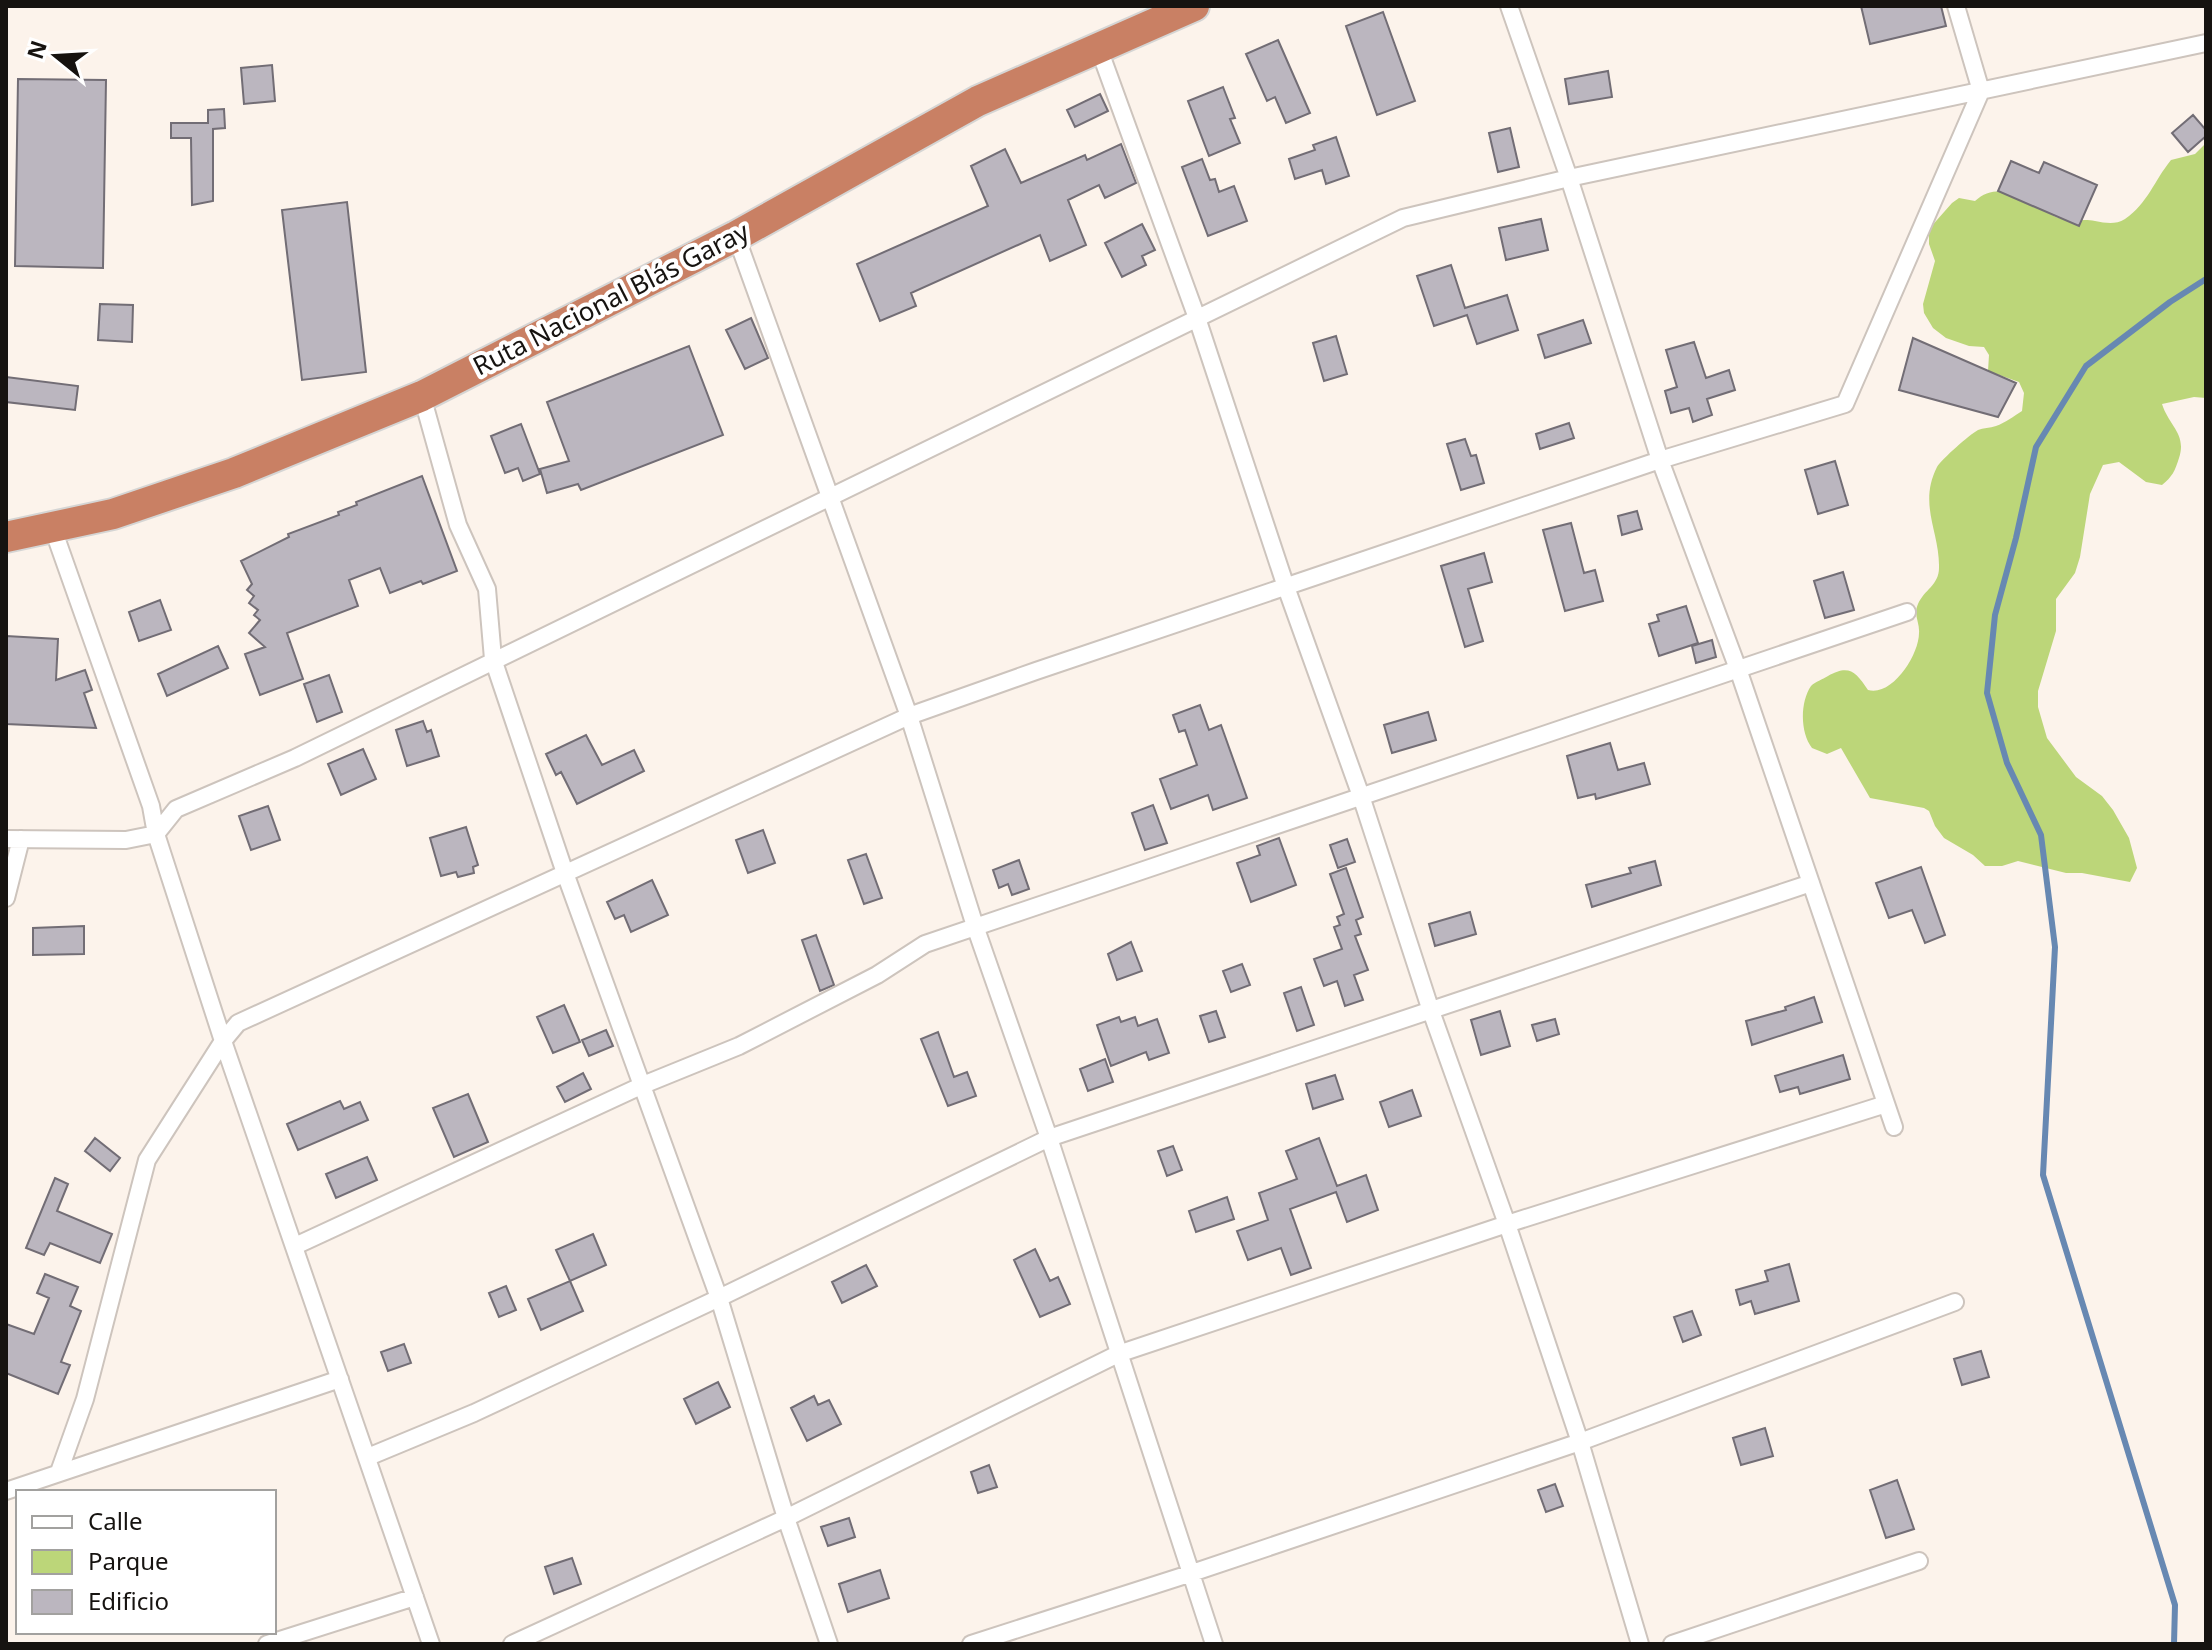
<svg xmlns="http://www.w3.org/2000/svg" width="2212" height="1650" font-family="'Noto Sans',sans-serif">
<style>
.green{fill:#bcd679}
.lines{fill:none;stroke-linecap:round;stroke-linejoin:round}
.stream{stroke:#6788b2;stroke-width:6}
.building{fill:#bbb6bf;stroke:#726d75;stroke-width:2}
.street-casing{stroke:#cdc4bd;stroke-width:20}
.highway-casing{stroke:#d5d5d4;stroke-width:34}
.street{stroke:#fff;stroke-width:16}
.highway{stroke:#c98064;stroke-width:30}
.labels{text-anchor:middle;stroke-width:8;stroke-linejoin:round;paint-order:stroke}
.street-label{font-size:26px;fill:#161310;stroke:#fff}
</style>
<rect width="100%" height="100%" fill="#fcf3eb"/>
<path class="green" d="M2206,143v255l-12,-1 -32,7c7,22 25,30 17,54 -4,13 -7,19 -17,27l-16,-3 -27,-20 -16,3 -13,29 -10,63 -5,16 -19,26v32l-18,60v16l9,31 29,39 26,19 11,14 16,28 8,30 -7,14 -48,-9h-16l-48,-12 -16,5h-17l-12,-11 -29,-17 -9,-12 -6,-15 -5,-3 -54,-10 -29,-50 -14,6 -15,-6c-12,-15 -12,-46 -1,-62 5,-5 11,-6 17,-10 21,-12 28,-4 40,14 24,7 51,-35 51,-57 1,-10 -6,-18 -1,-29 6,-14 21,-19 21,-36 1,-36 -21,-63 -2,-101 5,-8 32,-32 41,-37 5,-2 12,-2 18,-4 9,-3 18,-10 26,-15l2,-18 -5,-11 -31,-11 1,-16 -5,-8 -15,-1 -23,-8 -13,-10 -9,-15 -1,-9 12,-43 -6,-17v-15l23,-26 7,-5 16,3c20,-19 48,-7 68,7 6,4 9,8 16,10 13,5 23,0 36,3 11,2 20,4 30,-2 23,-16 29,-38 46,-59l24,-6z"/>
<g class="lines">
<path class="stream" d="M2174,1644l1,-39 -132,-430 12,-228 -14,-112 -34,-72 -20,-70 8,-78 21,-77 20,-91 50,-81 84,-64 36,-23"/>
</g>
<path class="building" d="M1861,6h80l5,20 -76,18z
M1383,12l32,89 -38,14 -31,-89z
M1278,40l32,73 -24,10 -11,-26 -8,4 -21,-47z
M272,65l3,36 -31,3 -3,-36z
M1608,71l4,26 -43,7 -4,-25z
M18,79l88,1 -3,188 -88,-2z
M1223,87l12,31 -5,1 10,24 -31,13 -21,-55z
M1100,94l8,17 -33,16 -8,-17z
M224,109l1,19 -12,1v72l-21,4 -1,-67h-20v-15h37v-13z
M2193,115l13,15v6l-18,16 -16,-19z
M1510,128l9,39 -21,5 -9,-39z
M1336,137l13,39 -23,8 -4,-14 -27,9 -6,-20 26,-9 -2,-5z
M1121,144l15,39 -31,15 -6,-13 -31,15 18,45 -36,16 -10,-26 -129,58 5,13 -36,15 -23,-57 131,-58 -17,-40 34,-17 16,34 64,-28 2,5z
M1202,159l8,21 5,-1 4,13 15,-6 13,35 -39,15 -26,-69z
M2011,161l28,12 5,-11 53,23 -18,41 -81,-35z
M347,202l19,170 -64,8 -20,-170z
M1541,219l7,31 -42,10 -7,-32z
M1142,224l13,26 -13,6 4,9 -24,12 -17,-34z
M1451,265l14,43 42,-13 11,35 -41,14 -10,-29 -33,11 -17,-50z
M100,304l33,1 -1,37 -34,-2z
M751,318l17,40 -23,11 -19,-39z
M1583,320l8,23 -46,15 -7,-23z
M1336,336l11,38 -23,7 -11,-38z
M1913,338l103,45 -18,34 -99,-27z
M1694,342l12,36 23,-8 6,20 -28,9 5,16 -19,7 -4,-14 -18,5 -6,-22 12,-4 -11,-37z
M689,346l34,89 -142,55 -3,-6 -31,9 -7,-24 29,-8 -22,-59z
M6,377l72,9 -3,24 -69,-8z
M1569,423l5,15 -34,11 -4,-15z
M521,424l19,50 -17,7 -5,-13 -13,5 -14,-37z
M1465,439l6,17 5,-1 8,28 -23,7 -14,-46z
M1835,461l13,44 -30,9 -13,-44z
M422,476l35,95 -34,13 -2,-3 -31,12 -10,-25 -31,12 9,26 -71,27 16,46 -43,16 -15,-41 20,-7 -16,-14 11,-13 -6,-5 4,-5 -9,-7 5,-7 -7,-6 5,-6 -11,-23 48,-24 -1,-3 51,-19 -1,-3 19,-7 -1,-3z
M1637,511l5,18 -20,6 -4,-19z
M1571,523l13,50 11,-3 8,31 -38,10 -22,-81z
M1484,553l8,29 -24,7 15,52 -18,6 -24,-81z
M1843,572l11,38 -29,8 -11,-37z
M160,600l11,30 -32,11 -10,-29z
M1686,606l12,37 -39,13 -10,-32 10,-3 -2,-6z
M6,636l52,3 -2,41 29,-10 7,20 -8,3 12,35 -90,-4z
M1712,640l4,17 -20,6 -4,-17z
M218,646l10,22 -61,28 -9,-22z
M329,675l13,37 -25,10 -13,-38z
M1200,705l9,25 12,-5 26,73 -34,12 -5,-15 -37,14 -11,-30 37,-14 -12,-35 -6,2 -6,-17z
M1428,712l8,28 -44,13 -8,-28z
M423,721l4,11 4,-2 8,26 -32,10 -11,-36z
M586,735l16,30 32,-15 10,21 -67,33 -16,-32 -5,3 -10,-21z
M1610,743l8,27 26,-7 6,21 -54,15 -1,-5 -17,4 -11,-42z
M363,749l13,30 -35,16 -13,-31z
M1153,805l14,38 -22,7 -13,-37z
M268,806l12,34 -29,10 -12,-34z
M466,827l12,38 -5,2 1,6 -16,4 -2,-5 -15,4 -11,-38z
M763,830l12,33 -27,10 -12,-33z
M1279,838l17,47 -45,17 -14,-39 23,-8 -3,-9z
M1347,839l8,23 -17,6 -8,-23z
M866,854l16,44 -18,6 -16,-44z
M1019,860l10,29 -17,6 -4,-11 -9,4 -6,-18z
M1655,861l6,24 -69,22 -6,-22 45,-12 -2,-5z
M1921,867l24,68 -20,8 -13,-33 -23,8 -13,-35z
M1346,868l17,49 -7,3 5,14 -6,2 13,34 -14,5 9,25 -18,6 -8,-25 -13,5 -10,-27 28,-10 -8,-22 6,-2 -3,-8 7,-3 -14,-40z
M652,880l16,35 -37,17 -7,-17 -9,4 -8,-17z
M1470,912l6,22 -41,12 -6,-22z
M84,926v28l-51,1v-27z
M816,935l18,50 -14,6 -18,-51z
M1131,942l11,29 -25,9 -9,-26z
M1242,964l8,21 -19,7 -8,-21z
M1301,987l13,38 -17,6 -13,-38z
M1814,997l8,25 -70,23 -6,-24 40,-11 -1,-3z
M564,1005l16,37 -27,11 -16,-36z
M1216,1011l9,26 -16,5 -9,-26z
M1500,1011l10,35 -29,9 -10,-35z
M1119,1017l2,5 14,-5 3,9 19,-7 12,34 -20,7 -3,-8 -35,14 -14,-41z
M1555,1019l4,15 -22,7 -5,-16z
M606,1030l7,16 -24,10 -7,-16z
M938,1032l16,45 13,-5 9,24 -28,10 -27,-67z
M1843,1055l7,24 -50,15 -2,-7 -18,5 -5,-16z
M1105,1059l8,23 -25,9 -8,-22z
M583,1073l8,16 -26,13 -8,-15z
M1335,1075l8,24 -30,10 -7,-25z
M1412,1090l9,26 -32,11 -9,-25z
M468,1094l20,48 -34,15 -21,-49z
M340,1101l4,8 16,-7 8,18 -70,30 -11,-26z
M95,1138l25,20 -10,13 -25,-20z
M1319,1138l18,48 29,-11 12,35 -31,12 -11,-30 -46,17 21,59 -20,7 -10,-27 -33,12 -11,-29 31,-11 -9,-27 38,-14 -11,-28z
M1173,1146l9,24 -15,6 -9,-25z
M367,1157l10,23 -41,18 -10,-24z
M55,1178l13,6 -11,27 55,23 -12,29 -50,-20 -6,12 -18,-7z
M1227,1197l7,22 -38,13 -7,-21z
M593,1234l13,31 -36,16 -14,-31z
M1035,1249l15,32 8,-4 12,27 -30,13 -26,-57z
M1789,1264l10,37 -44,13 -4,-13 -11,4 -4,-15 32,-9 -3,-10z
M866,1265l11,21 -35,17 -10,-21z
M45,1274l33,13 -8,19 11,5 -20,51 9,3 -12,29 -52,-21v-49l28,10 15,-36 -12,-5z
M570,1281l13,30 -42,19 -13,-31z
M506,1286l10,24 -17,7 -10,-24z
M1692,1311l9,24 -18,7 -9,-25z
M404,1344l7,19 -23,8 -7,-19z
M1981,1351l8,26 -27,8 -8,-26z
M718,1382l12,25 -34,17 -12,-25z
M814,1396l4,9 11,-5 12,24 -34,17 -16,-33z
M1765,1428l8,28 -32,9 -8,-27z
M989,1465l8,22 -19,6 -7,-21z
M1897,1480l17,49 -28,9 -16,-48z
M1555,1484l8,22 -17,6 -8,-22z
M849,1518l6,19 -27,9 -7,-19z
M572,1558l9,26 -27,10 -9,-27z
M880,1570l9,28 -41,14 -9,-28z"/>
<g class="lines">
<g class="street-casing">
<path id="street" d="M1509,6l60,172 91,282 78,209 156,458
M1099,49l98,269 89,269 75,209 70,215 76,213 73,218 60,202
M736,236l173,480 66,210 74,212 165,506
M422,396l36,129 29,64 6,70 72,214 154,425 67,220 43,126
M53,529l98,277 5,28 67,207 208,603
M6,839l120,1 30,-6 20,-25 119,-51 1108,-540 166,-40 637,-135
M6,898l15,-59
M295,1246l348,-161 96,-39 138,-71 48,-31 982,-332
M368,1457l106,-44 245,-115 330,-160 762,-255
M59,1472l26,-73 62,-239 76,-119 15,-18 671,-307 127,-45 624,-211 185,-56 136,-313 -25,-85
M6,1491l334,-112
M267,1644l148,-47
M512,1644l274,-126 332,-164 389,-130 379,-120
M971,1644l218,-70 391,-132 375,-140
M1672,1644l247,-83"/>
</g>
<g class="highway-casing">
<path id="highway" d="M6,537l107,-23 121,-41 188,-77 314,-160 242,-135 216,-95"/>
</g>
<use href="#street" class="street"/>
<use href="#highway" class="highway"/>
</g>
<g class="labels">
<g class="street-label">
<text transform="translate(611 299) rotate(-27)" y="9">Ruta Nacional Blás Garay</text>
</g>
</g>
<rect width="2212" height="1650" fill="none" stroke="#161310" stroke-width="16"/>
<rect x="16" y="1490" width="260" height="144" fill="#ffffff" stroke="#a2a19f" stroke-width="2"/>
<rect x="32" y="1516" width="40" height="12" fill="#ffffff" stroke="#a2a19f" stroke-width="2"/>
<text x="88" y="1530" font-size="24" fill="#161310">Calle</text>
<rect x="32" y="1550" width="40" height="24" fill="#bcd679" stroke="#a2a19f" stroke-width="2"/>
<text x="88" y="1570" font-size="24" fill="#161310">Parque</text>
<rect x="32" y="1590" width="40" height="24" fill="#bbb6bf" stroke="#a2a19f" stroke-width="2"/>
<text x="88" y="1610" font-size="24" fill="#161310">Edificio</text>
<g transform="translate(56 56) rotate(288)" stroke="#ffffff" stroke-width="6" paint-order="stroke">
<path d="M0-6L14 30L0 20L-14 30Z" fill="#161310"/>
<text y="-12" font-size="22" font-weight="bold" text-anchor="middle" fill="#161310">N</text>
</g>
</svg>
